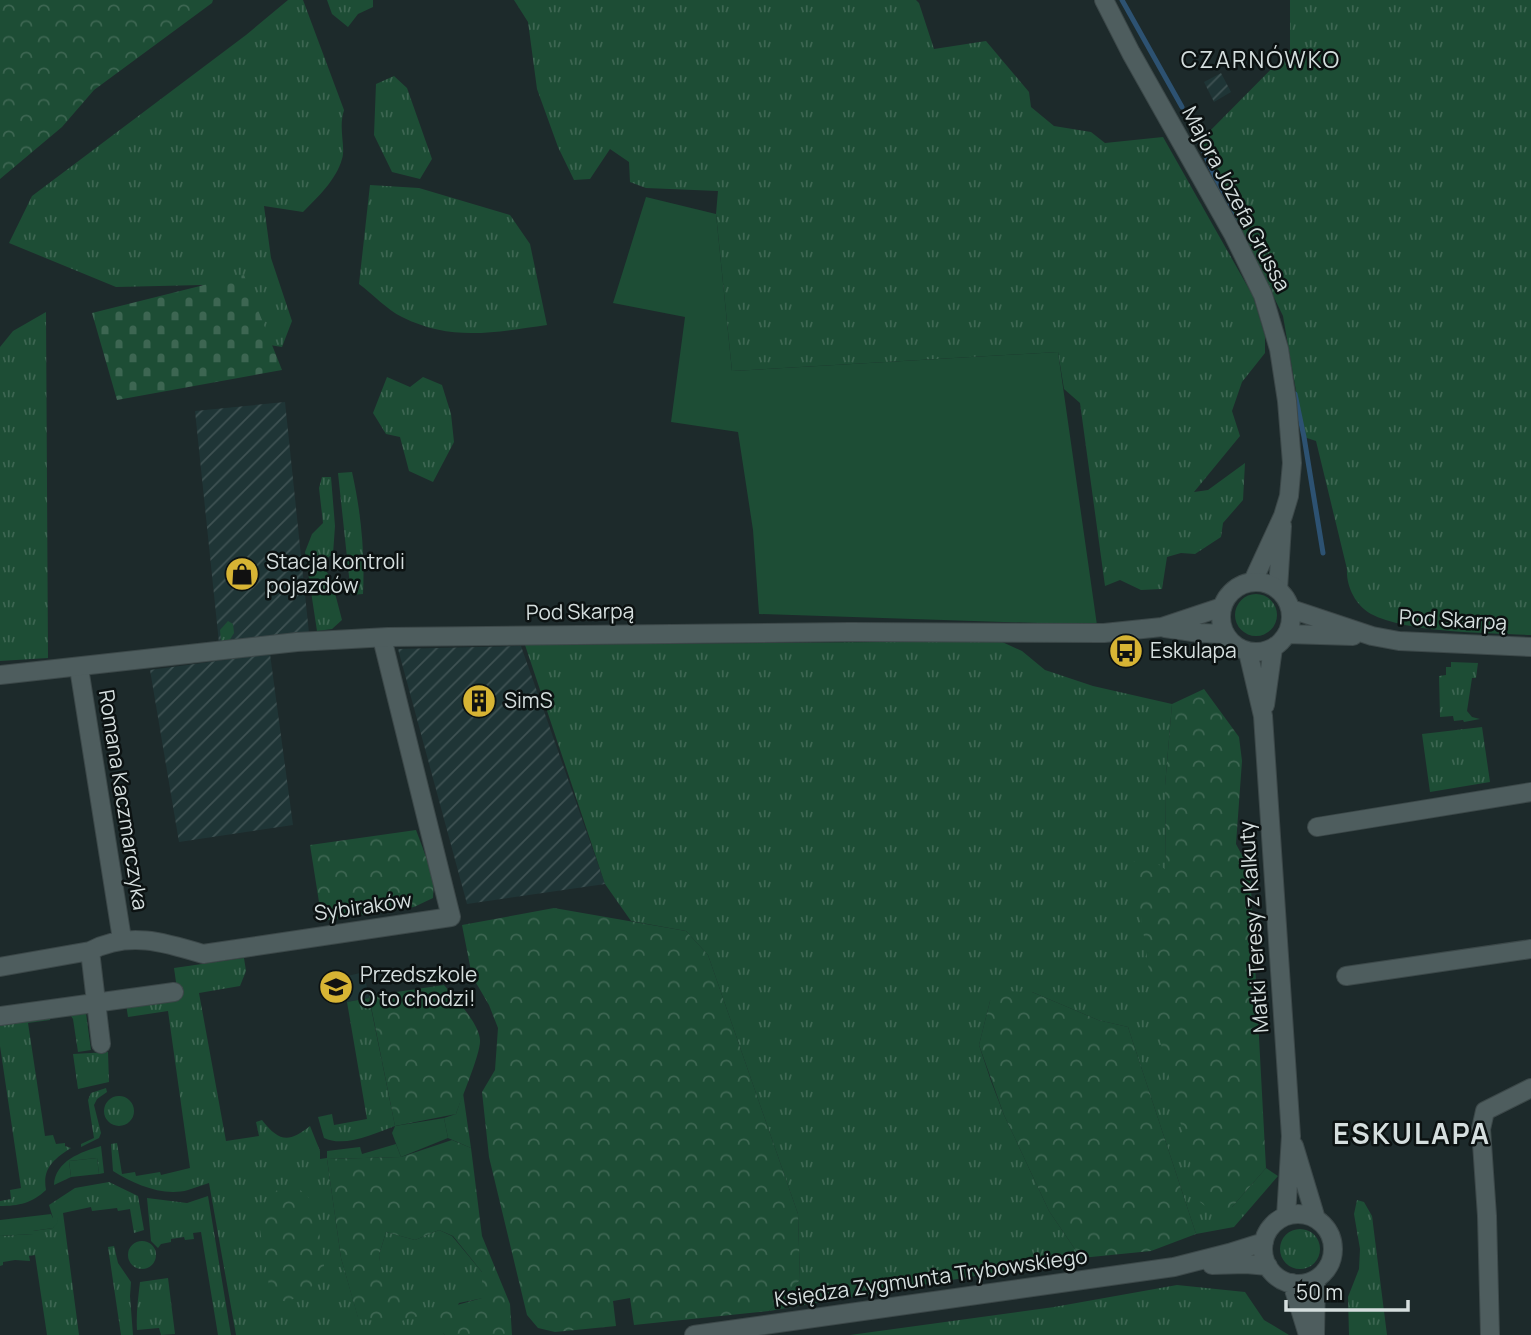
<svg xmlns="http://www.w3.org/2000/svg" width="1531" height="1335" font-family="Manrope,sans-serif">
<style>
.built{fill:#1f3536}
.industrial{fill:url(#industrial-furrows)}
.grass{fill:url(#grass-tufts)}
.forest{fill:url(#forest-crowns)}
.cemetery{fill:url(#cemetery-stones)}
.green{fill:#1d4d35}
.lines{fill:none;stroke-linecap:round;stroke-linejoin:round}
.stream{stroke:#2d5272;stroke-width:5}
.minor-casing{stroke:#3c4849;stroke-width:20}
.tertiary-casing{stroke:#3c4849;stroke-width:20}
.minor{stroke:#4e5d5e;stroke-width:18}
.tertiary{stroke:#4e5d5e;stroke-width:18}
.labels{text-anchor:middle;stroke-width:5;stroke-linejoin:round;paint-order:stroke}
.street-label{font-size:21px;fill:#d5dede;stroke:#0c1212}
.poi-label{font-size:21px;fill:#d5dede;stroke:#0c1212;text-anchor:start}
.neighbourhood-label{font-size:23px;letter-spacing:2px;fill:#d5dede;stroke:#0c1212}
.district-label{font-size:28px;font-weight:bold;letter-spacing:2px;fill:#d5dede;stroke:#0c1212}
</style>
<defs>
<pattern id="industrial-furrows" width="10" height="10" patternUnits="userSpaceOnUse" patternTransform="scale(1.75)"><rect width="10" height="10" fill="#1f3536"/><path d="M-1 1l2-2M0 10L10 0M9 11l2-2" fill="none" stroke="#3f5253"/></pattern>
<pattern id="grass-tufts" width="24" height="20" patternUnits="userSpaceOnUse" patternTransform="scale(1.75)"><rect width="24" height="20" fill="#1d4d35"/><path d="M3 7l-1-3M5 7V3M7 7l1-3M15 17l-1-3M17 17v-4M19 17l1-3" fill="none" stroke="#3d6652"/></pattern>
<pattern id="forest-crowns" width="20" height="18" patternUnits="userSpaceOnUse" patternTransform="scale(1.75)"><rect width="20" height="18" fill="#1d4d35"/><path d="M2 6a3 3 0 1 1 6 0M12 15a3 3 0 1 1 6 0" fill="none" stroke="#3d6652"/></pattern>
<pattern id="cemetery-stones" width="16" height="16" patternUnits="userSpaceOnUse" patternTransform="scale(1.75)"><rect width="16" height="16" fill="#1d4d35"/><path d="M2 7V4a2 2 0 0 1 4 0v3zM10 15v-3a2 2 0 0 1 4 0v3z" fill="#3d6652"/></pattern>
</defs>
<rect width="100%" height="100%" fill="#1d2a2b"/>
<path class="built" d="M364,972l5,26 -22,4 -4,-25z"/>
<path class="industrial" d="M1221,73l10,19 -17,10 -10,-20z
M285,402l24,231 -90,10 -24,-232z
M521,646l84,238 -138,20 -69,-255z
M270,654l23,171 -114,17 -29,-172z"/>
<path class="grass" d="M288,0h15l41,110c-6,19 2,36 -2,49 -6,21 -24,38 -39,53l-39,-6 7,52 21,63 -10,26 -49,-8 -12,-26 -19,-28 -86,2 -107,-44 23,-47 214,-161z
M327,0h46v7l-15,7 -10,13 -16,-13z
M514,0h402l3,3 15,46 52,-8 43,51 2,15 23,19 37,6 14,11 58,-6 90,159 12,40v17l-23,29 -10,29 8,25 -46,56 14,-2 37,-27 -2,37 -20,23 -2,14 -26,17 -14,-1 -14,4 -5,32 -21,1 -21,-10 -15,6 -25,-183 -16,-14 -6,-37 -326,19 -16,-157 2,-23 -72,-3 -16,-6 -1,-20 -19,-13 -20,30 -16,1 -16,-33 -21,-58 -9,-67z
M1290,0h241v635c-42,-2 -124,-2 -160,-21 -16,-9 -25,-28 -24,-45l-31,-128 -12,-4 -21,-121 -84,-174 91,-92z
M394,76l13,12 25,71 -12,20 -28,-7 -18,-37 2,-51z
M370,185l49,3 91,27 20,29 17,81c-52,7 -95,17 -145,-8 -15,-7 -29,-23 -43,-33z
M46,312l2,346 -48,3v-314l13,-16z
M387,377l23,10 13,-10 19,8 9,29 3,28 -21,40 -24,-11 -9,-34 -14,-3 -13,-21z
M352,472c9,40 13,81 11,122l-12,1 -13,-122z
M322,477h9l4,49 -2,28 -13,9 11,15 11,42 -10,9 -15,2 -12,-79 7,-18 11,-11 -4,-35z
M1235 615a21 21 0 1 1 42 0a21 21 0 1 1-42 0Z
M228,621l5,3 1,9 -5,8h-8l-1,-11z
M1000,641l22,10 23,19 48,16 79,18 -7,82 1,85 66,336 34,-39 12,8 -44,51 -38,7 -68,-207 -30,-7 -66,-28 -42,9 -11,44 12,36 13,34 45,96 32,47 -312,53 31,-31 -2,-66 -90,-259 -22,-24 -55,-10 -26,-37 -80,-239z
M1451,662l27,1 -2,15h-4l-5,33 5,6 8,2 -16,3 -1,-2 -9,1 -1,-5 -13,1 -1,-41 7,-1v-8h5z
M1482,727l8,55 -60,10 -8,-58z
M244,958l2,13 -6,15 -41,7 27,148 33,-5 -3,-14 6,-2c17,22 27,23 48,6l10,25v8l7,-1v-7l33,-4 2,7 34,-10 5,13 -74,2 14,99 17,59 24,-37 -3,-25 7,-23 29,8 24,-10 13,6 30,36 1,26 -24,5 -16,30 2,2h-209l-27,-152c-7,2 -14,5 -21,7 -25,7 -54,-6 -75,-19l-2,-27 6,-1 5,31 13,-2 1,4 24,-4 1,3 29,-7 -22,-157 -40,6 -2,-13 52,-8 -4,-28z
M369,998l26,128c-20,7 -50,22 -71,12l-6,-21 14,-3 2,11 33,-6 -20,-117z
M85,1006l6,44 -13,2 -5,-33 -2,-3 -21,1v3l-22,3 17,113 8,-1 3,9 9,-1v3l6,2c-17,11 -29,20 -25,42 -14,13 -27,16 -46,16v-5l11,-2 -1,-9 11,-2 -21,-142v-23z
M108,1052l1,30 -31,7 -5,-35z
M106,1088l1,4 -10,7 -3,6 7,28 -2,5 -18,9v-3l13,-6 -6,-38 3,-7z
M463,1093l8,55 -23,-10 -4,-20 12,-4z
M104 1111a15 15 0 1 1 30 0a15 15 0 1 1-30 0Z
M101,1146l3,27 -5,1 -2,-16 -28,3 2,16 -17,8c1,-24 27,-33 47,-39z
M109,1182l29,14 6,34 -10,3 -4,-24 -12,2 -1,-3 -25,3 -1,-4 -28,6 16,122h-32l-12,-80 -6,1 1,5 -15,-1 -12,2v3l-3,1v-30l33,-2v-3l20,-3 4,-10h-4l-4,-13 26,-17z
M208,1196l23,139h-13l-17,-103 -8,1 1,6 -9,1 -1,-3 -13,2v3l-10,2 -3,4 -7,-7 -4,-43 40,5z
M1357,1200l7,2 8,14 15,119h-38l-1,-38 11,-28 1,-20 -6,-35z
M1280 1249a20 20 0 1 1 40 0a20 20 0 1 1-40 0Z
M128 1255a14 14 0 1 1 28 0a14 14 0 1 1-28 0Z
M114,1246l4,17 13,19 -1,14 3,39h-12l-13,-88z
M168,1278l7,56 -14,1 -2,-7 -22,2c-1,-16 1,-31 3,-48z
M1177,1285l68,7 19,28 25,15h-439l204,-28z"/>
<path class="forest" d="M0,0h213l-1,3 -118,87 -32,37 -62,52z
M1204,689l35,48 3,24 -6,83 14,26 16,298 -34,39 -19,5 -13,-10 -42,-170 -25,-170 14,-6 19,14 -1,-84 7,-82z
M416,830l18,48 -1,20 -19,9 -92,14 -12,-76z
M554,908l132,23 22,24 90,259 2,66 -31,31 -135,14 -4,-27 -17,3 3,25 -61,6 -17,-4 -11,-13 -38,-158 -7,-65 13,-22 3,-42 -9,-23 -17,-29 -10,-51z
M444,985c11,13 35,38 36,55 1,13 -19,59 -24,74l-61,12 -26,-130z
M1003,991l29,1 66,28 30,7 68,207 -45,17 -70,7 -32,-47 -45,-96 -25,-70 11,-44z
M452,1140l19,8 11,88 28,68 2,31h-67l-2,-2 -4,-23 43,-12v-26l-29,-36 -14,-6 -24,10 -29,-8 -7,23 4,25 39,35 -31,9 -33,-6 -17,-60 -14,-99 74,-2z
M279,1188l20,1 16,14 9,63 -13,22 -23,14 -17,-4 -14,-87z"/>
<path class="cemetery" d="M244,275l38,95 -165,30 -25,-87z"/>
<path class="green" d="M646,197l70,17 16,157 326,-19 39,273 -338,-11 -6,-84 -15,-98 -67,-10 14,-105 -72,-14z
M444,1118l4,20 -47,19 -9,-24 3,-7z
M97,1158l2,16 -28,3 -2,-16z
M51,1214l2,4h4l1,4 -5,6 -20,3v3l-33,2v-16z"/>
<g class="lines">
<path class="stream" d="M1122,0l60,107
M1190,121l46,103
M1295,394l9,43 19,116"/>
<g class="minor-casing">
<path id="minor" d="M1104,0l27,53 102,181 30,61 16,54 8,52 5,62 -3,33 -6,20 -30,65
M1278,589l4,-63
M79,668l43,271
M1317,827l214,-35
M90,951l11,93
M0,967l90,-16c38,-20 74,-9 113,3l248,-37 -69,-279
M1346,976l185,-27
M0,1016l174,-24
M1490,1335l-3,-119 -6,-87 4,-18 46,-23"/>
</g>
<g class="tertiary-casing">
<path id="tertiary" d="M1221 617a35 35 0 1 1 70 0a35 35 0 1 1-70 0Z
M1291,609l81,27 27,5 132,6
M1165,628l35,5 24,1
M1287,634l66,2
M1248,652l15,64 28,420 -5,80
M0,675l297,-33 91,-5 461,-5 255,1 58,-6 60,-20
M1265,705l8,-57
M1294,1146l22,73
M1263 1249a35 35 0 1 1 70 0a35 35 0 1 1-70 0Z
M1212,1265l34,-1 22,2
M1292,1283l16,52
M694,1335l480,-68 55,-14 35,-11
M1315,1335l1,-56"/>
</g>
<use href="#minor" class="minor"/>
<use href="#tertiary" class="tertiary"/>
</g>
<defs>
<g id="shop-disc" transform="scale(1.75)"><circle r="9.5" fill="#d7b434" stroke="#0c1212"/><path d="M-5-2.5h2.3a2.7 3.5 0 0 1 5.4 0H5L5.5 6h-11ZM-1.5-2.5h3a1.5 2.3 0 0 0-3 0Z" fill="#111"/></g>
<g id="bus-disc" transform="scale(1.75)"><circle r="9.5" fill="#d7b434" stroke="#0c1212"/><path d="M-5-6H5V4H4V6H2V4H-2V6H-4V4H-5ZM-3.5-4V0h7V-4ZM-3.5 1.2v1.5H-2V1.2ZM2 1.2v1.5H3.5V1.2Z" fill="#111"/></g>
<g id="building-disc" transform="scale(1.75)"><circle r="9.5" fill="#d7b434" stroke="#0c1212"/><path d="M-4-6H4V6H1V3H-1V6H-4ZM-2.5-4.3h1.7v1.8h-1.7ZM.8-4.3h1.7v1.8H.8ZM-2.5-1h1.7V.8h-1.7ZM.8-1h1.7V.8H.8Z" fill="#111"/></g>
<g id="school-disc" transform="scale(1.75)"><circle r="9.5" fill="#d7b434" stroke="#0c1212"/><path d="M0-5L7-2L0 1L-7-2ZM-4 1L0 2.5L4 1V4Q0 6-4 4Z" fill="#111"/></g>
</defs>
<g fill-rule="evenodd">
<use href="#shop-disc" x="242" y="574"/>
<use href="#bus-disc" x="1126" y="651"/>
<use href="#building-disc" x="479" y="701"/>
<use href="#school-disc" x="336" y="987"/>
</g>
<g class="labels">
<g class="street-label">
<text transform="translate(1236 199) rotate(62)" y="7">Majora Józefa Grussa</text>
<text transform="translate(580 612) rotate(-1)" y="7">Pod Skarpą</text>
<text transform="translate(1453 620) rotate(3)" y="7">Pod Skarpą</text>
<text transform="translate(123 800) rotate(81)" y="7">Romana Kaczmarczyka</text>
<text transform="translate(363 907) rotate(-8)" y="7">Sybiraków</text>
<text transform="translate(1254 927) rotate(-94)" y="7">Matki Teresy z Kalkuty</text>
<text transform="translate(931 1278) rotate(-8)" y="7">Księdza Zygmunta Trybowskiego</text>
</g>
<g class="poi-label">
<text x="266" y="569">Stacja kontroli<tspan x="266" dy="24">pojazdów</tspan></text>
<text x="1150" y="658">Eskulapa</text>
<text x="504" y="708">SimS</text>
<text x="360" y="982">Przedszkole<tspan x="360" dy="24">O to chodzi!</tspan></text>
</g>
<g class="neighbourhood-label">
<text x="1261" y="68">CZARNÓWKO</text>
</g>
<g class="district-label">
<text x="1412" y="1144">ESKULAPA</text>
</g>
</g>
<path d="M1286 1300v10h122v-10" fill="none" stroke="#d5dede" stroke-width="3.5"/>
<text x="1296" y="1300" font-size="21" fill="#d5dede" stroke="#0c1212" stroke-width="5" paint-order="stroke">50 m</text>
</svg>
